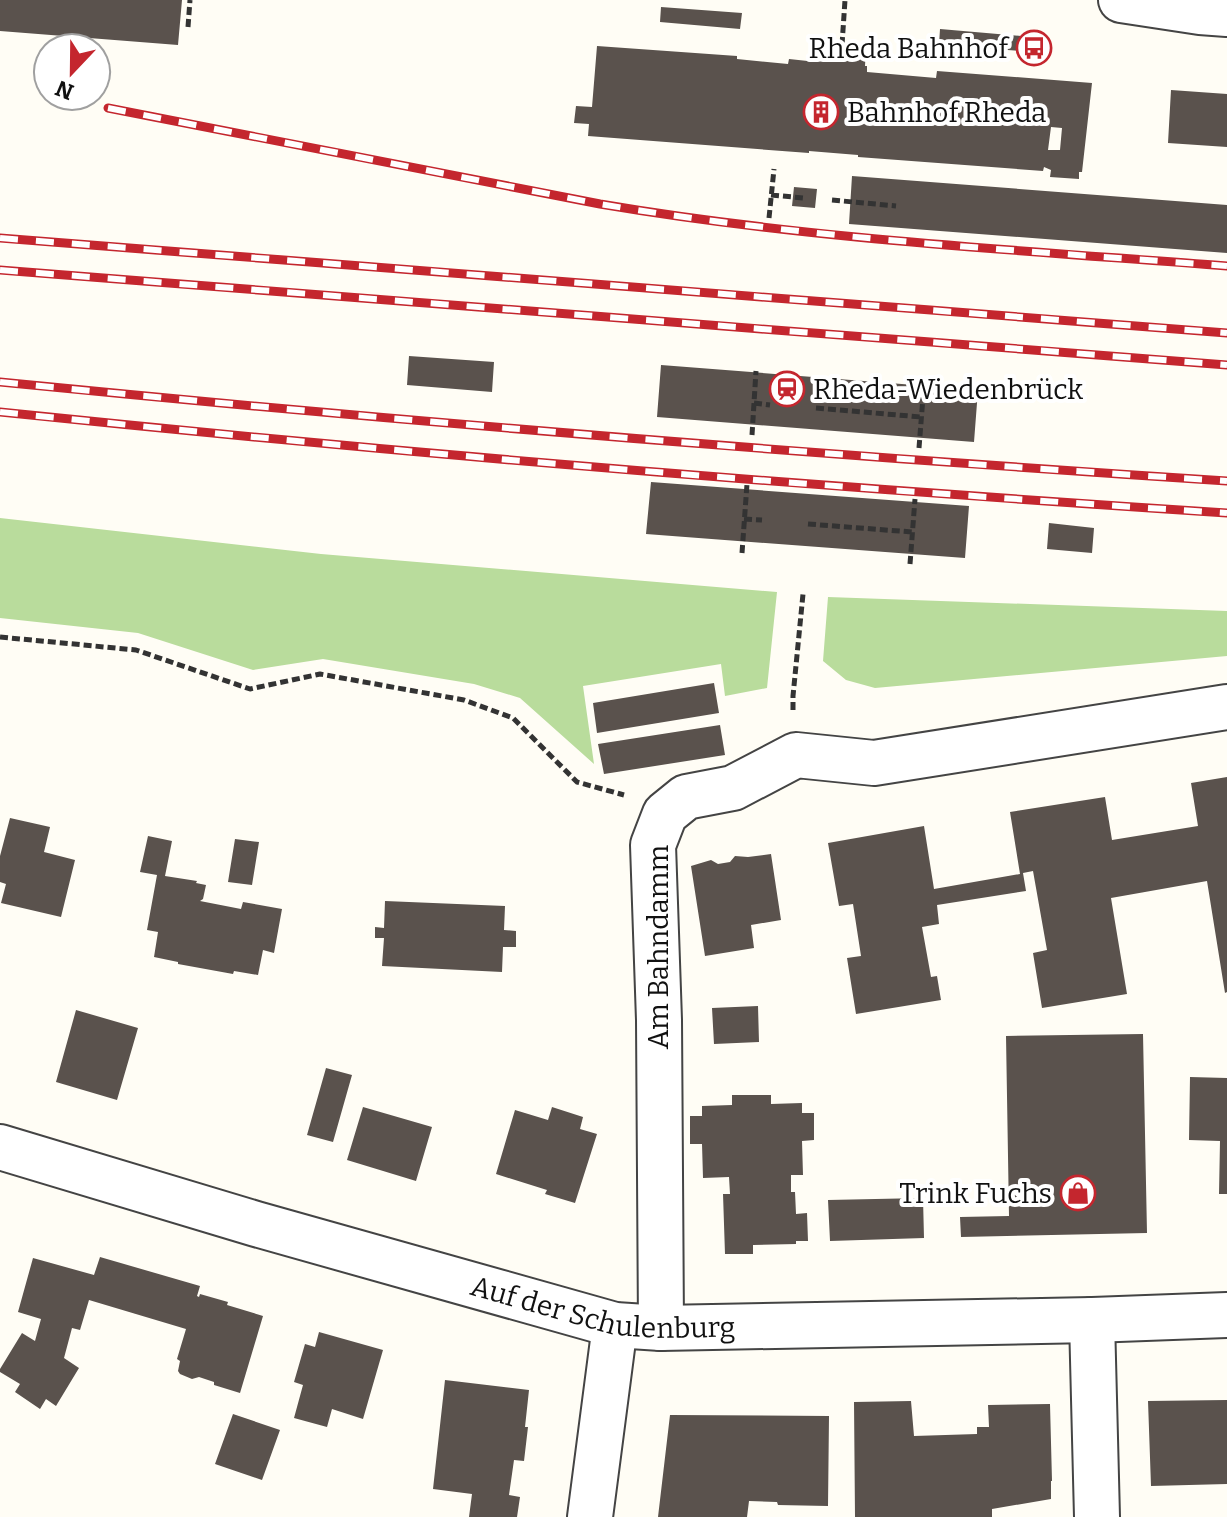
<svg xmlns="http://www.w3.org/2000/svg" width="1227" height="1517" font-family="Bitter,serif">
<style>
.forest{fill:#b9dc9c}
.building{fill:#5a524d;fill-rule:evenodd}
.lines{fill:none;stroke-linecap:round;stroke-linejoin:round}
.minor-casing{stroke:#444;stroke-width:48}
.path{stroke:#333;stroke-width:5;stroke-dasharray:8 4;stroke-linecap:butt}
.minor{stroke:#fff;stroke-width:44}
.rail-casing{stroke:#c4262e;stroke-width:9}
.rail{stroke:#fff;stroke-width:6;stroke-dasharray:18;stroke-linecap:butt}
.labels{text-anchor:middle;stroke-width:8;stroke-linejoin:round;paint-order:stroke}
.poi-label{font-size:28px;fill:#111;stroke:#fff;text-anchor:end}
.street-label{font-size:28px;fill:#111;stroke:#fff}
</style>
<rect width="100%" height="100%" fill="#fffdf5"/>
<path class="forest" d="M0,518l321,36 456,38 -10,96 -42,8 -4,-32 -138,22 11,78 -74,-66 -46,-14 -151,-25 -70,11 -115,-37 -138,-15z
M828,597l399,14v45l-352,32 -29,-8 -23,-19z"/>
<path class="building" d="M0,0h182l-4,45 -178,-14z
M661,7l81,6 -2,16 -80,-7z
M940,29l81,7 -1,15 -81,-6z
M818,43l48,4 -1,19h2v6l69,6 1,-7 155,12 -10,89h-3v7l-29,-2 1,-7 -7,-3 -1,4 -185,-14v-2l-49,-4v2l-221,-17 1,-12 -15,-1 2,-17 16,1 5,-61 140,10v3l51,5 1,-5 28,3zM1051,127l11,1 -2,22h-12z
M1171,90l56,4v53l-59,-4z
M852,176l375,29v48l-378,-29z
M794,187l23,2 -2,19 -23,-2z
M409,356l85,6 -2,30 -85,-7z
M661,365l317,25 -4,52 -317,-25z
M651,482l318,24 -4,52 -319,-24z
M1049,523l45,5 -2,25 -45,-4z
M714,683l5,30 -122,20 -4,-30z
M720,725l5,30 -121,19 -6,-30z
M1227,777v215l-2,1 -18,-112 -96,17 16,96 -85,14 -9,-55 14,-3 -14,-79 -10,2 3,18 -89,14 2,19 -17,3 9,50 6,-1 4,24 -85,14 -9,-56 14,-2 -8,-52 -14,2 -11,-63 96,-17 10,63 86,-15 -10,-62 95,-15 7,43 86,-14 -7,-43z
M10,818l40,9 -6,25 31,8 -14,57 -60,-14 5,-19 -6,-2v-26z
M148,836l24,5 -7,35 32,5 -1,2 10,2 -3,14 -3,2 41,8 2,-7 39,7 -8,44 -11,-3 -5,25 -24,-4 -1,3 -55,-10v-2l-24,-5 4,-25 -11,-2 10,-55 -17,-3z
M235,839l24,3 -7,43 -24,-3z
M771,854l10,66 -30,5 3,23 -49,8 -14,-90 20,-6 7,4 12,-2 5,-6 13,1z
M385,901l120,5 -1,24 12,1v16h-13l-1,25 -120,-6 2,-28h-9v-11l9,1z
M758,1006l1,36 -45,2 -2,-36z
M76,1010l62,18 -21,72 -61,-18z
M1143,1034l4,199 -186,4 -1,-20 49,-1 -3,-180z
M326,1068l26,7 -19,67 -26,-7z
M1190,1077l37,1v116h-8l1,-53 -31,-1z
M732,1095h39v9l31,-1v10h12v27l-12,1 1,34h-12v17h4l1,22 11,-1 1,28h-12v3l-43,1v9h-28l-2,-60h7l-1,-17 -26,1 -1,-34h-12v-28h12v-10l30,-1z
M363,1107l69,20 -16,54 -69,-21z
M552,1107l31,10 -3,12 17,5 -22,69 -30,-9 2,-4 -51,-16 19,-64 33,10z
M923,1198l1,40 -94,3 -2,-41z
M100,1257l100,29 -3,10 2,1 1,-3 28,8 -1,3 36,11 -23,77 -26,-8v-3l-15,-5 -7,2 -12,-5 -2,-3 2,-10 -3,-2 9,-30 -97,-29 -9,30 -8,-2 -8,30 15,10 -23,38 -10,-7 -6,10 -25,-17 5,-8 -20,-12v-3l22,-36 13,8 6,-22 -23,-7 15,-54 61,17z
M319,1332l64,18 -20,69 -31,-10 -5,18 -33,-9 9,-33 -9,-3 11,-38 10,3z
M445,1380l84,10 -4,37h3l-4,34 -10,-1 -5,35 11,2 -3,20h-48l3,-23 -39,-5z
M1227,1400v84l-76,2 -3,-85z
M911,1401l3,35 63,-2v-7h12l-1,-22 62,-1 2,77h-1v18l-59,10v8h-137l-1,-115z
M233,1414l47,16 -18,50 -47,-16z
M670,1415l159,1 -1,90 -50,-1 -1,-3 -28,-1 -2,16h-89z"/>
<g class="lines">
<g class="minor-casing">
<g id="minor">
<path d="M1121,0l79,12 27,2"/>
<path id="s1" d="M0,1147l256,77 359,101 46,3 431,-8 135,-5"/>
<path d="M1092,1320l5,197"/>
<path d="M661,1328l-2,-308 -6,-175 12,-31 21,-17 47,-9 63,-33 78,8 353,-56"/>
<path d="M590,1517l25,-192"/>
</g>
</g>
<path class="path" d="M188,27l2,-27
M842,45l3,-45
M771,195l33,3
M832,200l64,6
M769,218l5,-49
M754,403l16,2
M816,408l105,9
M752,435l4,-64
M919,448l5,-64
M744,519l18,1
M808,524l104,8
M742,553l5,-69
M910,564l5,-65
M0,637l136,13 114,39 70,-15 144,26 49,18 64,64 47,13
M793,710v-14l10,-102"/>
<use href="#minor" class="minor"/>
<g class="rail-casing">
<path id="rail" d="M108,108l492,96c207,35 417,46 627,62
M0,238l1227,95
M0,270l1227,95
M0,382c408,40 818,73 1227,99
M0,412c408,42 818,75 1227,101"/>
</g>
<use href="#rail" class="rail"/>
</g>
<defs>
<g id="bus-ring" transform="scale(1.8)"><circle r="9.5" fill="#fff" stroke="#c4262e" stroke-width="1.5"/><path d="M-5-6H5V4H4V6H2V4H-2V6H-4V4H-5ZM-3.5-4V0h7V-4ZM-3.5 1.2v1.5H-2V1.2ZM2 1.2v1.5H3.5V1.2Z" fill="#c4262e"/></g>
<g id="building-ring" transform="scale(1.8)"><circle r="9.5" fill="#fff" stroke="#c4262e" stroke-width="1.5"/><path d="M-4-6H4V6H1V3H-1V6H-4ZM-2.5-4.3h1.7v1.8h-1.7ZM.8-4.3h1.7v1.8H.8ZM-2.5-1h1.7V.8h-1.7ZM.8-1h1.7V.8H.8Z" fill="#c4262e"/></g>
<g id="station-ring" transform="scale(1.8)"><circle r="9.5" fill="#fff" stroke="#c4262e" stroke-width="1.5"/><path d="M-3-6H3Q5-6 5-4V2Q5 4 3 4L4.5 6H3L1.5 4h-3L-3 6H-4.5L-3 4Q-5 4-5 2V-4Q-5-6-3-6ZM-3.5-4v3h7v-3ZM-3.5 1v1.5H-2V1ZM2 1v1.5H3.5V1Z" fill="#c4262e"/></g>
<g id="shop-ring" transform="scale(1.8)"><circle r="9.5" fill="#fff" stroke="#c4262e" stroke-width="1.5"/><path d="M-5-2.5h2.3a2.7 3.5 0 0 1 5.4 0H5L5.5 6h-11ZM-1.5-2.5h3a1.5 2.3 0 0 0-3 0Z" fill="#c4262e"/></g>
</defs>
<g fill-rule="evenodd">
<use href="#bus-ring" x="1034" y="48"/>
<use href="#building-ring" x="821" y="112"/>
<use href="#station-ring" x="787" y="389"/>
<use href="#shop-ring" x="1078" y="1193"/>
</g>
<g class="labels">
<g class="poi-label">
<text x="1008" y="58">Rheda Bahnhof</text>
<text x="847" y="122" text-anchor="start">Bahnhof Rheda</text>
<text x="813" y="399" text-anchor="start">Rheda-Wiedenbrück</text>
<text x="1052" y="1203">Trink Fuchs</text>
</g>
<g class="street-label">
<text transform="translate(658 947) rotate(-90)" y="10">Am Bahndamm</text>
<text dy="10" stroke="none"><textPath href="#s1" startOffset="626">Auf der Schulenburg</textPath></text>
</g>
</g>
<g transform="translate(72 72) rotate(202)"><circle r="38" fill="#ffffff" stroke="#a0a0a0" stroke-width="2"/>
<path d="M0-6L14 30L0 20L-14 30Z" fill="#c4262e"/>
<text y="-12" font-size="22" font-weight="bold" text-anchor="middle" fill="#111111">N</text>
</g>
</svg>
